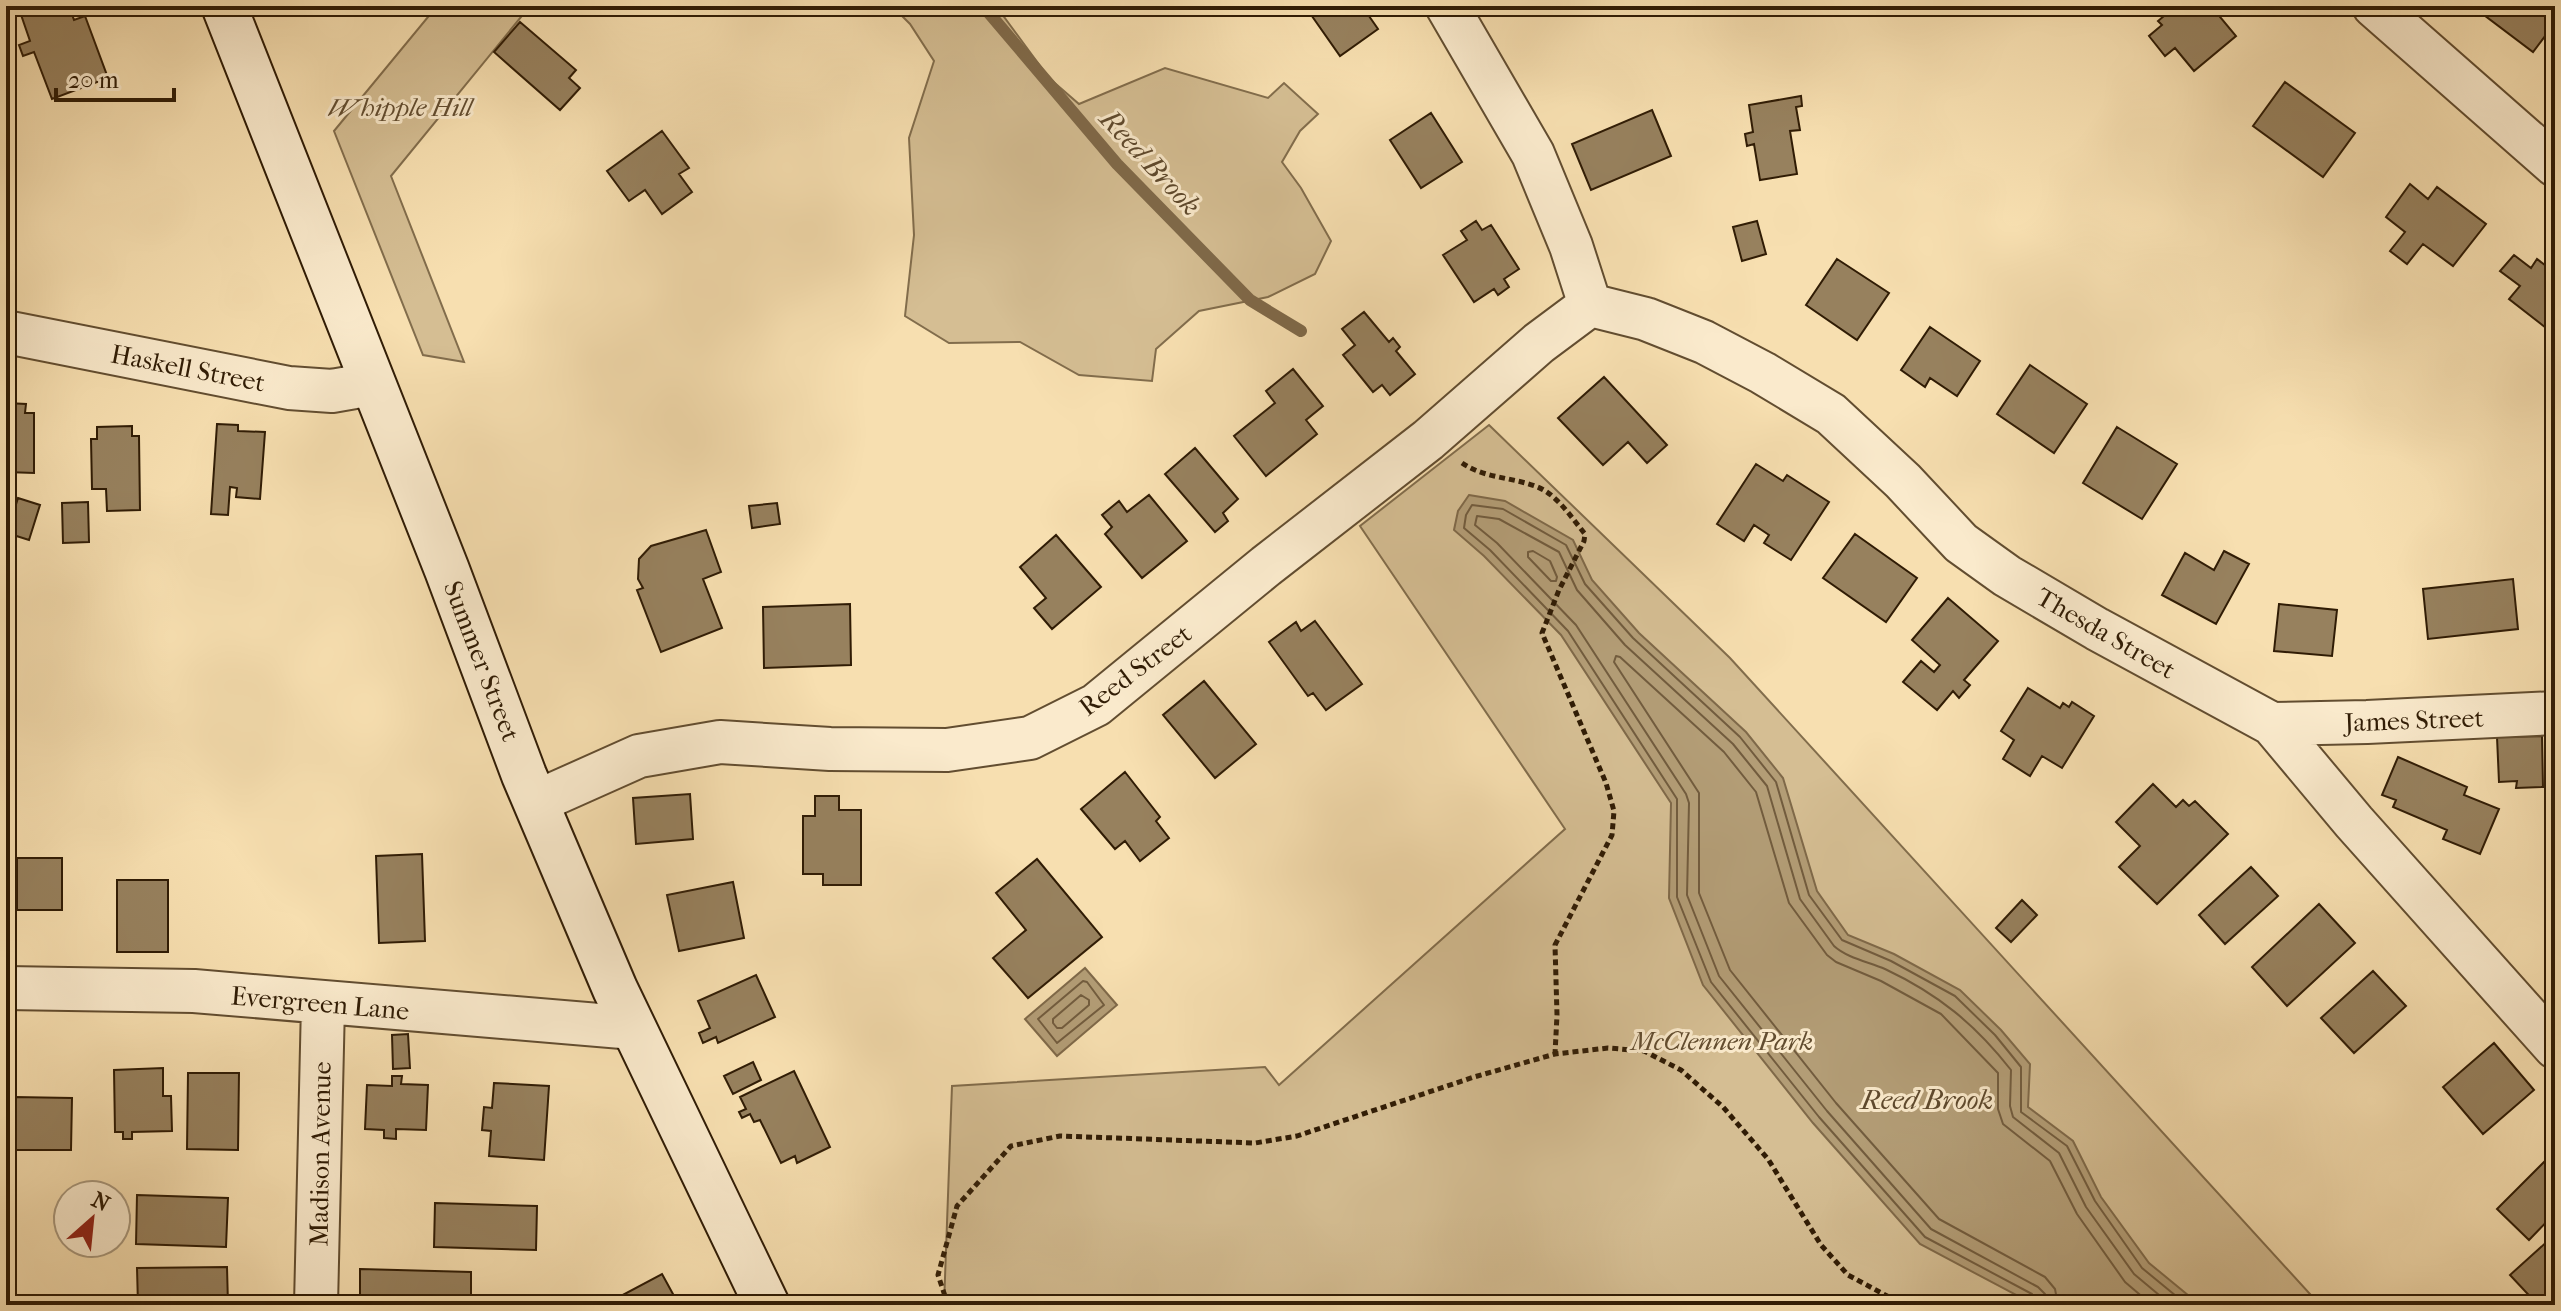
<svg xmlns="http://www.w3.org/2000/svg" width="2561" height="1311" font-family="'IM FELL French Canon',serif">
<style>
.green{fill:#d5be93;stroke:#826d4c;stroke-width:2}
.water{fill:#b39d76;stroke:#7f6949;stroke-width:2}
.lines{fill:none;stroke-linecap:round;stroke-linejoin:round}
.shore{stroke:#725c3e;stroke-width:2}
.stream{stroke:#7f6949;stroke-width:12}
.building{fill:#97815e;stroke:#301c05;stroke-width:2}
.street-casing{stroke:#624d30;stroke-width:46}
.secondary-casing{stroke:#301c05;stroke-width:48}
.path{stroke:#301c05;stroke-width:5;stroke-dasharray:6 4;stroke-linecap:butt}
.street{stroke:#faeacc;stroke-width:42}
.secondary{stroke:#faeacc;stroke-width:44}
.labels{text-anchor:middle;stroke-width:6;stroke-linejoin:round;paint-order:stroke}
.park-label{font-size:26px;font-style:italic;fill:#624d30;stroke:#faeacc}
.street-label{font-size:26px;fill:#301c05;stroke:#faeacc}
.water-label{font-size:28px;font-style:italic;fill:#5e492d;stroke:#faeacc}
</style>
<rect width="100%" height="100%" fill="#f7dfb0"/>
<filter id="stains"><feTurbulence type="fractalNoise" baseFrequency=".0025" numOctaves="4"/><feColorMatrix values="0 0 0 0 .2 0 0 0 0 .09 0 0 0 0 .02 0 0 0 .5 -.17"/></filter>
<radialGradient id="worn" r=".72"><stop offset=".6" stop-color="#630" stop-opacity="0"/><stop offset="1" stop-color="#630" stop-opacity=".3"/></radialGradient>
<path class="green" d="M437,6h93l-139,170 73,186 -41,-7 -89,-224z
M892,6h104l53,72 30,26 86,-36 103,30 16,-15 34,31 -18,17 -18,31 19,26 30,53 -16,33 -47,23 -69,14 -43,38 -4,32 -73,-6 -59,-33 -71,1 -44,-27 9,-81 -5,-97 25,-77 -24,-37z
M1489,425l241,233 590,647h-1376l8,-219 313,-19 14,18 286,-256 -205,-303z"/>
<path class="water" d="M1469,495l36,6 68,39 19,40 47,53 107,99 37,46 34,113 31,44 46,19 66,36 41,40 29,34 -2,43 45,34 28,56 48,66 51,42h-165l-115,-61 -107,-121 -110,-138 -34,-87 2,-95 -110,-168 -77,-79 -30,-26 4,-19z
M1085,968l32,37 -60,51 -32,-37z"/>
<g class="lines">
<path class="shore" d="M1533,551l17,10 7,16 -1,4h-5l-23,-24v-5z
M1083,981l4,1 17,23 -47,38 -19,-24z
M1081,995l8,5v5l-27,23h-5l-4,-5v-4z
M2036,1305l-4,-11 -107,-57 -106,-120 -108,-135 -34,-85v-98l-109,-168 -78,-81 -26,-22 2,-13 6,-10 31,4 63,36 19,39 48,54 107,99 36,45 33,113 33,45 49,21 64,35 40,39 26,32v45l46,34 28,55 47,67 45,37
M2046,1305l-1,-11 -7,-7 -107,-58 -104,-118 -108,-135 -32,-81 2,-92 -3,-9 -110,-169 -79,-82 -22,-18 2,-9 22,3 60,33 18,38 48,55 108,99 34,42 33,113 34,47c13,12 35,16 51,23 53,25 90,55 126,101l-1,36 3,11 46,36 27,54 48,67 37,31
M2058,1305l-3,-16 -10,-12 -106,-58 -103,-116 -106,-133 -31,-77v-100l-85,-131 2,-6 4,1 104,95 32,40 33,111 38,52 9,7 45,19 60,33 57,59v36l5,15 47,37 27,53 48,68 27,23"/>
<path class="stream" d="M983,6l134,158 133,136 51,31"/>
</g>
<path class="building" d="M18,6h51l5,14 11,-4 23,62 -56,21 -18,-47 -11,4 -4,-11 11,-4z
M1311,6h51l16,23 -38,27 -33,-47z
M2168,6h43l25,30 -42,35 -19,-23 -10,8 -16,-20 13,-11 -4,-4 13,-11z
M2485,6h70v17l-22,29 -53,-40z
M520,22l56,48 -7,8 11,10 -20,22 -66,-58z
M2285,82l70,51 -32,44 -70,-51z
M1801,96l1,10 -6,1 4,23 -10,1 7,43 -37,6 -6,-36 -7,2 -2,-12 8,-2 -4,-27z
M1652,110l19,46 -80,34 -19,-46z
M1431,113l31,49 -41,26 -31,-48z
M662,131l27,37 -10,6 13,18 -30,22 -17,-24 -16,11 -22,-30z
M2410,184l18,15 9,-12 49,37 -33,42 -30,-22 -16,20 -17,-13 15,-19 -19,-15z
M1476,221l6,9 9,-5 28,44 -15,10 5,8 -11,8 -4,-6 -20,13 -31,-47 24,-15 -6,-9z
M1757,221l9,33 -24,7 -9,-34z
M2514,255l17,13 6,-9 18,14v62l-46,-36 11,-13 -20,-15z
M1837,259l52,34 -32,47 -51,-35z
M1364,312l25,30 4,-4 7,9 -4,4 19,23 -25,21 -8,-10 -9,7 -30,-37 12,-10 -13,-16z
M1930,327l50,34 -23,35 -27,-18 -5,9 -24,-17z
M2030,365l57,39 -33,49 -57,-39z
M1293,369l30,37 -17,14 11,14 -51,42 -32,-40 41,-33 -9,-12z
M1604,377l63,68 -20,18 -19,-21 -25,23 -45,-47z
M6,403l20,1 -1,9h9v60l-28,-1z
M217,424l21,1v6l27,1 -5,67 -24,-2 1,-9 -7,-1 -2,28 -17,-1z
M132,426v10h7l1,74 -33,1 -1,-22h-14l-1,-50h6v-12z
M2117,427l60,37 -35,55 -59,-36z
M1195,448l43,51 -15,14 5,8 -13,11 -50,-58z
M1756,464l27,17 4,-6 42,27 -38,58 -27,-17 5,-8 -15,-10 -10,16 -27,-17z
M1149,495l38,46 -45,37 -37,-44 7,-7 -10,-12 17,-14 8,11z
M18,498l22,7 -11,35 -22,-7z
M88,502l1,40 -26,1 -1,-40z
M777,503l3,21 -28,4 -3,-22z
M706,530l15,42 -18,7 19,49 -61,24 -24,-62 6,-2 -5,-9 1,-20 12,-13z
M1855,534l62,44 -31,44 -63,-44z
M1056,535l45,52 -49,42 -18,-21 12,-10 -26,-31z
M2224,551l25,13 -33,60 -54,-29 23,-42 29,17z
M2513,579l5,50 -90,10 -5,-50z
M1948,598l50,43 -34,39 6,5 -11,13 -6,-7 -16,19 -34,-28 18,-21 13,11 6,-7 -28,-25z
M850,604l1,61 -87,3 -1,-61z
M2279,604l58,6 -5,46 -58,-5z
M1315,621l47,63 -36,26 -13,-17 -5,3 -39,-54 27,-20 5,9z
M1204,681l52,63 -41,34 -52,-63z
M2028,688l32,20 3,-5 6,4 3,-5 22,14 -32,52 -20,-12 -12,20 -27,-17 11,-19 -13,-9z
M2542,736l1,51 -27,1 1,-7 -18,1 -2,-45z
M2398,757l69,30 -3,8 35,14 -19,45 -37,-15 4,-9 -54,-23 3,-7 -14,-5z
M1125,772l35,45 -4,4 13,17 -29,23 -15,-20 -10,8 -34,-40z
M2153,784l23,23 7,-7 6,6 6,-5 33,33 -71,70 -38,-37 21,-21 -24,-24z
M690,794l3,45 -57,5 -3,-46z
M815,796h24v14h22v75h-38v-11h-20v-58h12z
M422,854l3,87 -46,2 -3,-87z
M17,858h45v52h-45z
M1037,859l65,78 -74,61 -35,-40 33,-28 -30,-37z
M2251,867l27,29 -53,48 -26,-29z
M117,880h51v72h-51z
M733,882l11,56 -65,13 -12,-56z
M2022,900l15,15 -26,27 -15,-14z
M2319,904l36,39 -68,63 -35,-39z
M2373,971l33,35 -52,47 -33,-35z
M756,975l19,42 -57,26 -2,-6 -13,6 -4,-10 11,-5 -12,-27z
M408,1034l2,34 -17,1 -1,-34z
M2494,1043l40,47 -51,44 -40,-47z
M753,1062l8,18 -28,14 -9,-18z
M163,1068v28h8l1,35 -40,1v7h-9v-7h-8l-1,-62z
M794,1071l36,76 -33,16 -2,-7 -14,7 -21,-43 -6,2 -4,-8 -8,4 -3,-6 7,-3 -6,-12z
M188,1073h51l-1,77 -51,-1z
M392,1076h10l-1,8 27,1 -2,45 -30,-1v10l-12,-1v-8l-19,-1 2,-44 25,1z
M494,1083l55,3 -5,74 -55,-4 2,-25 -9,-1 2,-23 8,1z
M14,1097l58,1 -1,52h-57v-13h-7v-25h6z
M2546,1160l9,9v44l-26,27 -32,-31z
M137,1195l91,3 -2,49 -90,-3z
M435,1203l102,3 -1,44 -102,-3z
M2550,1239l5,6v56l-5,4h-12l-28,-30z
M227,1267l1,38h-90l-1,-37z
M360,1269l111,3v26h-15v7h-84l1,-9 -13,-1z
M662,1274l17,31h-59l-3,-7z"/>
<g class="lines">
<g class="street-casing">
<path id="street" d="M1447,6l86,148 38,92 19,59
M2374,6l181,159
M1590,305l56,14 58,23 59,31 68,41 72,67 58,62 46,33 90,53 175,95 82,98 201,225
M6,332l283,56 43,3 40,-7
M2272,724l95,-2 188,-9
M536,802l103,-46 81,-14 110,7 117,1 83,-12 66,-33 170,-139 162,-126 111,-97 51,-38
M6,988l188,3 440,37
M316,1305l7,-301"/>
</g>
<g class="secondary-casing">
<path id="secondary" d="M224,6l223,564 77,205 91,214 152,316"/>
</g>
<path class="path" d="M1462,463c22,15 48,14 73,23 21,7 36,31 50,48l-1,7 -25,49 -17,43 64,150 8,28 -2,24 -57,110 2,70 -2,39
M948,1305l-10,-30 19,-69 54,-60 49,-10 195,7 42,-7 177,-59 81,-23 53,-6 36,3 37,19 42,37 45,52 53,86 27,30 56,30"/>
<use href="#street" class="street"/>
<use href="#secondary" class="secondary"/>
</g>
<g class="labels">
<g class="park-label">
<text x="400" y="116">Whipple Hill</text>
<text x="1722" y="1050">McClennen Park</text>
</g>
<g class="street-label">
<text transform="translate(188 368) rotate(11)" y="9">Haskell Street</text>
<text transform="translate(2106 633) rotate(30)" y="9">Thesda Street</text>
<text transform="translate(482 661) rotate(69)" y="9">Summer Street</text>
<text transform="translate(1135 670) rotate(-37)" y="9">Reed Street</text>
<text transform="translate(2414 720) rotate(-2)" y="9">James Street</text>
<text transform="translate(320 1003) rotate(5)" y="9">Evergreen Lane</text>
<text transform="translate(320 1154) rotate(-89)" y="9">Madison Avenue</text>
</g>
<g class="water-label">
<text transform="translate(1151 162) rotate(47)" y="10">Reed Brook</text>
<text x="1927" y="1109">Reed Brook</text>
</g>
</g>
<rect width="2561" height="1311" fill="none" stroke="#f7dfb0" stroke-width="32"/>
<rect x="8" y="8" width="2545" height="1295" fill="none" stroke="#301c05" stroke-width="4"/>
<rect x="16" y="16" width="2529" height="1279" fill="none" stroke="#301c05" stroke-width="2"/>
<g transform="translate(92 1219) rotate(27)"><circle r="38" fill="#faeacc" stroke="#a9987c" stroke-width="2"/>
<path d="M0-6L14 30L0 20L-14 30Z" fill="#8f2418"/>
<text y="-12" font-size="22" font-weight="bold" text-anchor="middle" fill="#301c05">N</text>
</g>
<path d="M56 88v12h118v-12" fill="none" stroke="#301c05" stroke-width="4"/>
<text x="68" y="88" font-size="24" fill="#301c05" stroke="#faeacc" stroke-width="6" paint-order="stroke">20 m</text>
<rect width="100%" height="100%" filter="url(#stains)"/>
<rect width="100%" height="100%" fill="url(#worn)"/>
</svg>
